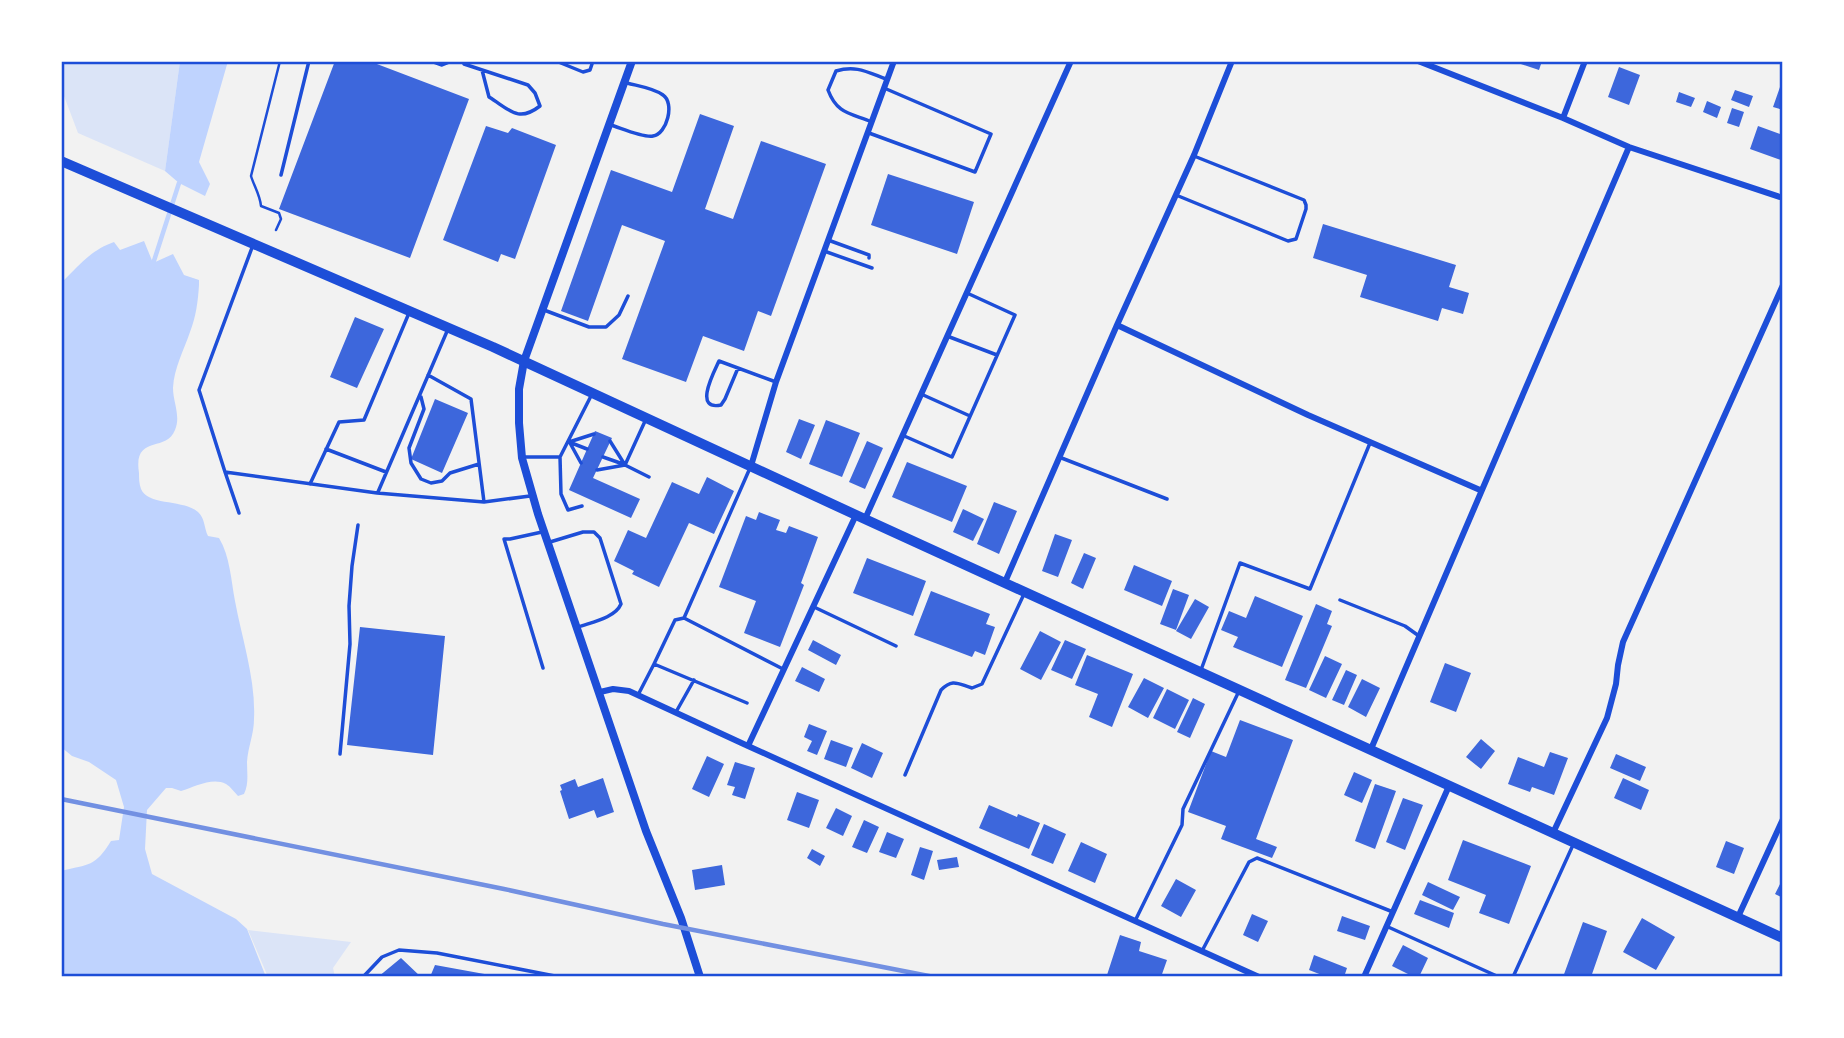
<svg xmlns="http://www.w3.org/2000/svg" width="1844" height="1038" font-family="'Work Sans',sans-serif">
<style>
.green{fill:#dbe4f7}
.water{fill:#bfd3fe}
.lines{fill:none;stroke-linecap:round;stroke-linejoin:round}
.stream{stroke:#bfd3fe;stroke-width:4.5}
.building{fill:#3d67dc}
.path{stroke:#1d4ed8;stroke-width:2.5}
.service{stroke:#1d4ed8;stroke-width:3.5}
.minor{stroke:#1d4ed8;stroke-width:6}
.tertiary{stroke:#1d4ed8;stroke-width:8}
.primary{stroke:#1d4ed8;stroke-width:10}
.rail{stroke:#7290e2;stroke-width:4.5}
.neatline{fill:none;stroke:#1d4ed8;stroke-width:2.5}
</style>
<rect width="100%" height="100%" fill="#f2f2f2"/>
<path class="green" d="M61,61h119l-15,110 -87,-38 -17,-45z
M248,930l103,12 -18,26 2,9h-67z"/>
<path class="water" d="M180,61h48l-29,101 11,22 -5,12 -26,-13 -14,-12z
M144,241l9,22 20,-9 11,21 15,5v5c-1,16 -3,32 -9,47 -6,18 -16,36 -17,56 0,14 8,28 2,42 -9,23 -42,4 -36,43 0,5 0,11 2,16 7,17 42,10 57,23 7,6 6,16 10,24l11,2c11,18 12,42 16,63 7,38 21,79 19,118 0,15 -6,28 -7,43 0,11 2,22 -3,32l-6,2c-4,-4 -7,-9 -12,-12 -14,-7 -31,3 -45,7l-9,-3h-6l-19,22 -2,39 7,25 84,45 11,10 19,48h-205v-106c28,-7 34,-4 50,-30l8,-1 5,-33 -8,-27 -27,-18 -17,-6 -11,-9v-464c18,-17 28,-32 53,-41l6,8z"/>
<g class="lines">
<path class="stream" d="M152,267l27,-84"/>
</g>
<path class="building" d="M335,61h34l100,38 -59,159 -131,-49z
M1512,61h30l-3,9z
M1619,67l21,8 -11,30 -21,-8z
M1780,87l3,1v22l-10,-3z
M1735,90l18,6 -4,11 -18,-7z
M1679,92l16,6 -4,9 -15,-5z
M1707,101l14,6 -4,11 -14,-6z
M1732,108l12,4 -5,15 -12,-4z
M700,114l34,12 -29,83 28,10 28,-78 65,23 -55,152 -13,-5 -14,40 -41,-15 -17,46 -64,-23 43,-118 -43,-16 -34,96 -27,-10 50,-141 61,22z
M486,126l22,7 4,-5 44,17 -41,114 -14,-5 -3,8 -55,-22z
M1758,126l25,9 -3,10 3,1 -2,14 -31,-11z
M888,174l86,28 -17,52 -86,-29z
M1323,224l133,41 -7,22 20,6 -6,21 -21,-6 -4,13 -78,-24 7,-22 -54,-17z
M355,317l29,12 -27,59 -27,-11z
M435,399l33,14 -26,60 -31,-14z
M799,419l16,6 -14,34 -15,-7z
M826,420l34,13 -18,44 -33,-13z
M595,431l17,7 -19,40 47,21 -9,19 -62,-28z
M867,441l16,7 -18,41 -16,-7z
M907,462l60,24 -15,36 -60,-25z
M707,477l27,14 -20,43 -25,-11 -30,64 -27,-13 2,-3 -20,-10 14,-31 18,8 26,-56 27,12z
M994,502l23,9 -18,43 -22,-10z
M963,509l21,10 -11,22 -20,-9z
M759,512l21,8 -4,10 10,3 3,-7 29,11 -17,46 3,2 -24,62 -36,-14 12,-32 -37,-14 27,-71 10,4z
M1055,534l17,6 -14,37 -16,-6z
M1084,553l12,5 -13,31 -12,-6z
M867,558l59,23 -13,35 -60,-23z
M1134,565l38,16 -10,25 -38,-16z
M1173,589l16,6 -13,35 -16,-6z
M931,591l59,23 -4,10 9,3 -10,28 -10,-4 -3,6 -58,-22z
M1255,596l48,20 -21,51 -49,-20 5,-10 -17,-7 8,-19 17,7z
M1195,599l14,8 -18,32 -15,-8z
M1316,604l16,7 -5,13 5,2 -26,62 -21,-8z
M360,627l85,9 -12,119 -86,-10z
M1040,631l21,11 -20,38 -21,-11z
M813,640l28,15 -5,10 -28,-15z
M1065,640l21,9 -14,30 -21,-9z
M1087,655l46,19 -21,53 -23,-10 9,-23 -23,-9z
M1325,656l17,8 -16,34 -17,-8z
M1445,663l26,10 -15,39 -26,-10z
M802,667l23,12 -6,13 -24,-11z
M1346,670l11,5 -13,30 -12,-5z
M1144,678l20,10 -16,30 -20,-11z
M1362,679l18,9 -14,29 -18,-10z
M1167,689l22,11 -14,29 -22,-11z
M1193,698l12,6 -15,34 -13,-6z
M1240,720l53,20 -37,99 21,8 -5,11 -51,-19 5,-13 -38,-14 23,-61 15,6z
M809,724l18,7 -10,24 -10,-4 5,-10 -8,-4z
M1481,739l14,12 -14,18 -15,-12z
M831,740l22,8 -7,19 -22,-8z
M862,743l21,10 -11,25 -21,-10z
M1550,752l18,6 -14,37 -22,-8 -2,5 -22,-8 10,-27 26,10z
M1616,754l30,13 -6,14 -30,-13z
M707,756l17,8 -15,33 -17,-8z
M735,762l20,6 -10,31 -13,-4 3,-8 -8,-2z
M1354,772l18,8 -10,23 -18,-8z
M603,778l11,34 -17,6 -3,-8 -25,9 -9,-28 2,-1 -2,-5 15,-6 3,8z
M1623,778l26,12 -8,20 -27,-12z
M1375,784l21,7 -21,58 -20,-8z
M797,792l22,8 -10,28 -22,-8z
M1403,798l20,7 -18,45 -19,-8z
M989,805l28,12 1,-3 22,9 -11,26 -50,-21z
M836,808l16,8 -9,20 -17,-8z
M864,820l15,7 -12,26 -15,-6z
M1044,824l22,10 -13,30 -22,-9z
M887,832l17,7 -8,19 -17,-6z
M1463,840l68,26 -22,58 -30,-11 7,-18 -38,-15z
M1726,841l18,7 -10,26 -18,-7z
M1081,842l26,12 -12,29 -27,-12z
M920,847l13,4 -9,29 -13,-5z
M812,849l13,7 -5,10 -13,-8z
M957,857l2,10 -20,3 -2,-10z
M722,865l3,20 -30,5 -3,-20z
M1783,878v20l-8,-4z
M1176,879l20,11 -15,27 -20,-11z
M1428,882l32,15 -7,13 -31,-15z
M1420,900l34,13 -5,15 -35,-14z
M1252,914l16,7 -10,21 -15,-7z
M1342,916l28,10 -5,14 -28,-9z
M1642,918l33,19 -19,33 -33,-18z
M1583,922l24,9 -16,46h-28z
M1120,935l21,7 -2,9 28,9 -6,17h-47l-7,-2z
M1403,945l25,13 -9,19h-5l-22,-11z
M1314,955l33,13 -3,9h-17l-18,-7z
M401,958l20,19h-43z
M435,965l55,10v2h-60z"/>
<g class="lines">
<path class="path" d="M276,230l5,-11 -2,-6 -18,-7c-1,-11 -7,-20 -10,-30l29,-115"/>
<path class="service" d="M431,61l11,4 10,-4
M463,61l1,3 64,21 7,8 5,13c-22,17 -30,4 -51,-9l-7,-27
M556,61l27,11 7,-2 3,-9
M872,122c-22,-9 -35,-8 -44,-32l8,-19c20,-6 31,1 50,8
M611,125c10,3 32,13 42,11 14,-2 22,-33 10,-41 -9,-7 -25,-9 -36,-12
M869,133l106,39 16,-38 -107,-46
M281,175l28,-114
M1176,195l112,46 8,-2 10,-30v-4l-2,-5 -110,-44
M828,240l41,15v3
M253,245l-54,145 26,82 152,21 107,9 46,-6
M824,251l48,17
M544,310l45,17h17l13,-12 9,-19
M947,336l50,19
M738,368l-13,31 -4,6c-28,6 -7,-33 -2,-44l57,21
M428,375l43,24 13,103
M921,394l49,22
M421,397l3,12 -15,39 2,15 10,16 10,4 11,-2 8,-8 29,-9
M646,419l-21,46 24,12
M902,435l50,22 63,-142 -48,-22
M610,441l15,24
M570,443l11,20
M326,449l60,23
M587,449l-18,-7 25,-8
M523,457h37l32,-63
M560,457l1,37 7,16 14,-4
M603,457l20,7
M1059,457l108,42
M750,468l-66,150 99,51
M597,470l28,-5
M225,472l14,41
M310,484l29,-62 25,-2 45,-107
M378,492l70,-163
M542,532l-32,7h-6l39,129
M550,542l33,-10h11l6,6 21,66c-6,14 -29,18 -43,23
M1340,600l65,26 14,10
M814,607l82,39
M684,618l-9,2 -21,44 93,39
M1201,670l39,-107 70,26 60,-146
M638,695l16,-31
M676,712l18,-32
M340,754l10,-110 -1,-38 3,-40 6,-41
M905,775l36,-85c12,-12 17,-6 31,-2l10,-4 42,-90
M1135,921l47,-96 1,-16 56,-118
M1386,926l113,51
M1202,951l47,-89 8,-4 136,54
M363,977l19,-20 17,-7 38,3 123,24
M1513,977l60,-132"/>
<path class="minor" d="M1418,61l145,57 66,29 154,51
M1563,118l22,-57
M1117,325l191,90 172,75
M751,466l25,-84 118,-321
M865,519l206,-458
M1005,582l112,-257 77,-170 38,-94
M600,692l13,-3 16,2 119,55 511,231
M748,746l108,-231
M1371,749l258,-602
M1553,833l54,-115 9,-34 2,-19 5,-23 160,-357
M1738,917l45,-98
M1364,977l85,-191"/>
<path class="tertiary" d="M632,61l-108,300 -5,28v34l3,35 16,56 108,317 35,87 19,59"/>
<path class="primary" d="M61,161l432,186 363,168 927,423"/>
<path class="rail" d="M61,799l443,90 159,35 271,53"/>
</g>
<rect width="1844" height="1038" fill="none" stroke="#ffffff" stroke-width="126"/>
<rect x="63" y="63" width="1718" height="912" class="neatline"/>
</svg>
